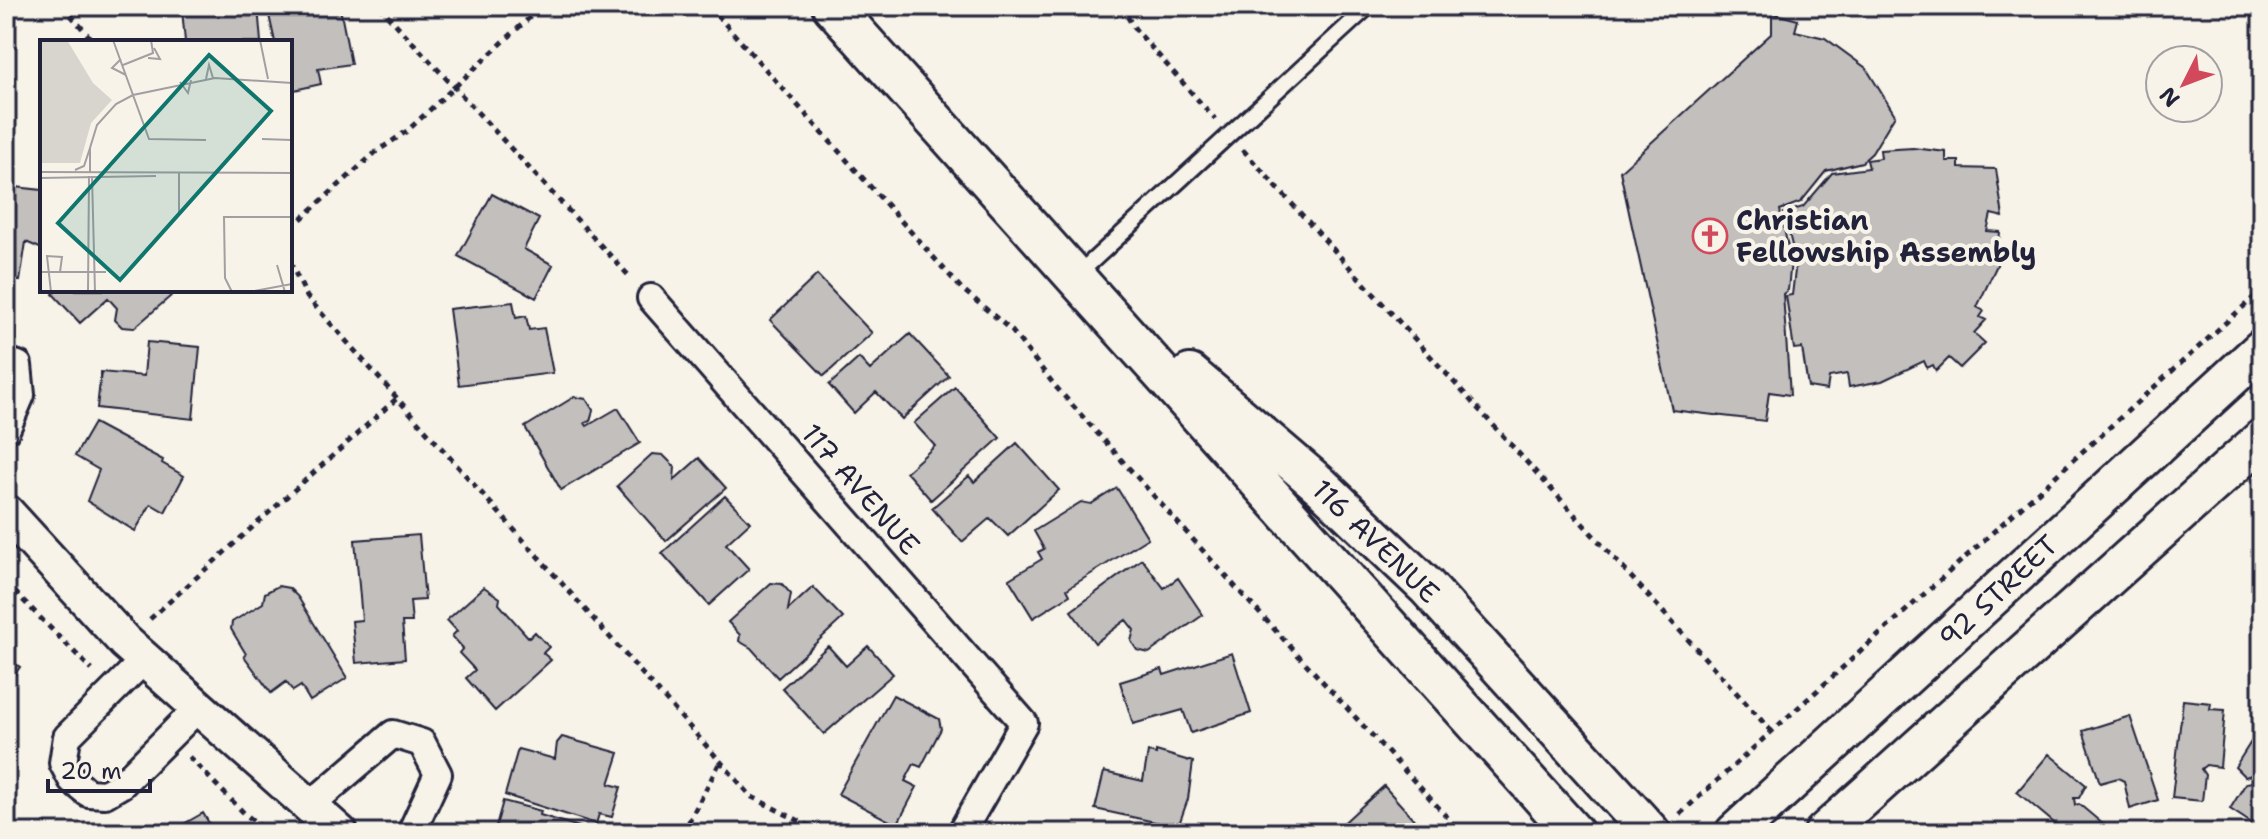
<svg xmlns="http://www.w3.org/2000/svg" width="2268" height="839" font-family="'Shantell Sans',sans-serif">
<style>
.building{fill:#c2bfbd;stroke:#22223b;stroke-width:2}
.lines{fill:none;stroke-linecap:round;stroke-linejoin:round}
.service-casing{stroke:#22223b;stroke-width:20}
.minor-casing{stroke:#22223b;stroke-width:32}
.tertiary-casing{stroke:#22223b;stroke-width:40}
.secondary-casing{stroke:#22223b;stroke-width:44}
.path{stroke:#22223b;stroke-width:5;stroke-dasharray:6 6;stroke-linecap:butt}
.service{stroke:#f7f3e8;stroke-width:14}
.minor{stroke:#f7f3e8;stroke-width:26}
.tertiary{stroke:#f7f3e8;stroke-width:34}
.secondary{stroke:#f7f3e8;stroke-width:38}
.labels{text-anchor:middle;stroke-width:8;stroke-linejoin:round;paint-order:stroke}
.poi-label{font-size:28px;font-weight:bold;fill:#22223b;stroke:#f7f3e8;text-anchor:start}
.street-label{font-size:28px;fill:#22223b;stroke:#f7f3e8}
.inset-road{fill:none;stroke:#a29fa3;stroke-width:2}
.view{fill:#0f766e;fill-opacity:0.15;stroke:#0f766e;stroke-width:4}
.inset-edge{fill:none;stroke:#22223b;stroke-width:4}
</style>
<rect width="100%" height="100%" fill="#f7f3e8"/>
<filter id="ink" filterUnits="userSpaceOnUse"><feTurbulence type="fractalNoise" baseFrequency=".0125" numOctaves="2"/><feDisplacementMap in="SourceGraphic" scale="16" xChannelSelector="R" yChannelSelector="G"/><feConvolveMatrix kernelMatrix="1 2 1 2 8 2 1 2 1" color-interpolation-filters="sRGB"/></filter>
<g filter="url(#ink)">
<path class="building" d="M205,6l53,1 3,35h-76l-3,-33z
M267,6h55l1,4 17,-2 11,56 -33,5 3,15 -31,7v-49h-15z
M1772,13l26,7 -3,11 30,7 41,30 29,47 -23,38 -10,9 -36,9 -25,31 -21,8 11,51 -3,29 -5,4 7,101 -21,-3 -4,29 -93,-11 -52,-239 152,-138z
M1913,148l33,4v9h13v7l37,1 7,48 -12,-3 -4,17 13,1 -3,33 -20,42 7,4 -4,6 6,3 -12,13 11,10 -25,25 -11,-10 -13,13 -3,-6 -6,3 -3,-7 -42,20 -33,6 -2,-13 -18,3 -2,13 -19,-3 -6,-39 -8,1 -8,-53 6,-1 4,-33 -12,-49 19,-6 29,-34 37,-5 -2,-8 14,-2 -1,-8z
M6,186l36,4v59l-16,-7 -6,39 -14,-2z
M492,194l47,25 -15,30 29,16 -17,33 -78,-42z
M817,275l55,58 -48,43 -54,-56z
M57,290h109l5,6 -37,32 -12,-1 -7,-7 2,-12 -9,-10 -28,25 -27,-29z
M513,302l3,16 10,-2 3,14 15,-2 9,45 -94,12 -10,-76z
M910,334l39,42 -47,43 -26,-27 -22,21 -25,-28 30,-27 11,12z
M147,342l53,5 -7,72 -96,-11 4,-36 43,4z
M955,387l45,51 -69,62 -25,-28 29,-26 -21,-23z
M574,397l12,2 7,11 -3,11 -5,2 2,3 31,-18 22,35 -79,47 -36,-63z
M94,423l69,37 -1,3 22,13 -19,36 -14,-8 -16,27 -48,-30 12,-31 -24,-14z
M1017,443l42,47 -51,46 -18,-18 -28,24 -30,-34 37,-32 5,6z
M652,454l11,1 12,12 -1,13 25,-22 27,30 -60,53 -49,-55z
M1117,488l31,50 -81,51 3,6 -37,23 -24,-39 33,-20 -4,-7 6,-3 -10,-18 47,-29 10,2z
M725,496l25,26 -24,22 23,25 -40,36 -47,-52z
M419,535l6,65 -15,1 2,21h-10l3,37 -49,4 -4,-42 10,-1 -7,-80z
M1142,559l22,29 14,-10 25,37 -54,38 -12,-3 -6,-9 3,-11 -8,-10 -31,23 -24,-32z
M771,583l11,1 9,10 -3,16 25,-23 30,31 -65,60 -27,-30 -12,-7 1,-6 -12,-13z
M278,586l11,2 9,9 49,81 -37,23 -9,-15 -8,5 -7,-9 -15,11 -27,-37 2,-2 -15,-25 1,-7 31,-19 2,-10z
M484,587l16,11 -1,6 30,34 6,-6 14,15 -6,6 8,7 -56,51 -29,-33 9,-8 -16,-17 4,-5 -11,-12 5,-5 -10,-11z
M828,646l18,20 22,-20 25,28 -69,60 -42,-46z
M1232,653l19,60 -60,20 -8,-23 -50,14 -13,-42 42,-13 2,6z
M6,657l14,10 -14,20z
M893,695l46,24 2,10 -20,38 -7,-3 -9,17 12,6 -20,38 -59,-31z
M2183,700l28,3 -1,6 15,1 -5,57 -14,-2 -5,4 4,6 -3,26 -30,-3z
M2130,716l28,84 -28,9 -6,-28 -6,-3 -18,5 -17,-52z
M2261,726l1,90 -6,10 -26,-17 16,-26 7,-1 -2,-7 -6,2 -10,-10z
M562,737l57,16 -10,31 12,3 -9,30 -13,-3 -3,10 -91,-29 13,-46 37,10 2,-16z
M1156,751l37,11 -5,37 -10,28 -83,-18 9,-37 39,9 5,-29 8,2z
M2049,754l37,31 -7,13h-5l1,7 4,-1 25,21 -7,8h-31l-49,-41z
M1384,786l42,47h-85l-4,-4z
M503,801l38,10 -1,4 59,18h-105z
M6,803l13,28 -4,2h-9z
M203,813l12,20h-47z
M231,826l4,7h-18z
M1054,827l20,6h-22z"/>
<g class="lines">
<g class="service-casing">
<path id="service" d="M1076,276l293,-270"/>
</g>
<g class="minor-casing">
<path id="minor" d="M651,298l373,425 -63,110
M6,361l12,4 3,30 -15,35
M144,660l-77,77 -4,26 9,17 16,13 17,1 17,-10 76,-76
M308,807l85,-73 29,9 16,31 -27,59"/>
</g>
<g class="tertiary-casing">
<path id="tertiary" d="M6,512l119,130 215,191"/>
</g>
<g class="secondary-casing">
<path id="secondary" d="M832,6l742,827
M1190,374l131,112 106,101 224,246
M1735,833l527,-484
M1824,833l438,-394"/>
</g>
<path class="path" d="M63,6l31,36
M379,6l252,272
M709,6l252,282 51,43 44,56 185,206 221,240
M1121,6l14,23 80,90
M1243,150l530,583
M290,224l10,-4 76,-68 31,-21 135,-125
M290,262l17,35 445,500 71,36
M6,583l86,87
M150,619l246,-220
M189,757l56,57 24,19
M1680,814l582,-524
M683,833l37,-71"/>
<use href="#service" class="service"/>
<use href="#minor" class="minor"/>
<use href="#tertiary" class="tertiary"/>
<use href="#secondary" class="secondary"/>
</g>
</g>
<defs>
<g id="church-ring" transform="scale(1.8)"><circle r="9.5" fill="#f7f3e8" stroke="#d1495b" stroke-width="1.5"/><path d="M-1.2-6h2.4v3.5h3.3v2.4h-3.3V6h-2.4V-.1h-3.3v-2.4h3.3Z" fill="#d1495b"/></g>
</defs>
<g fill-rule="evenodd">
<use href="#church-ring" x="1710" y="236"/>
</g>
<g class="labels">
<g class="poi-label">
<text x="1736" y="230">Christian<tspan x="1736" dy="32">Fellowship Assembly</tspan></text>
</g>
<g class="street-label">
<text transform="translate(861 489) rotate(49)" y="10">117 AVENUE</text>
<text transform="translate(1376 541) rotate(44)" y="10">116 AVENUE</text>
<text transform="translate(1998 591) rotate(-43)" y="10">92 STREET</text>
</g>
</g>
<g transform="translate(40 40)">
<rect width="252" height="252" fill="#f7f3e8"/>
<path d="M0,0h27l26,43 19,17 -21,23 -11,40h-40z" fill="#d8d5cf"/>
<path class="inset-road" d="M73,0l36,99 57,1M220,0l8,39M108,18l12,1 -6,-11M81,19l-9,9 14,7M83,25l30,-12 -2,-13M166,39l3,-14 4,13M140,42l8,11 3,-13M222,99l30,1M35,130l9,-4 6,-18M0,132l252,1M50,132v-24l7,-23 19,-21 17,-9 82,-17 77,5M139,133v43M52,136l3,116M0,138l116,-2M237,225l8,27M0,232h66M11,252l-4,-36 15,1 -2,15M48,252l1,-116M192,252l-7,-14 -1,-61h68M209,252l43,-8"/>
<path class="view" d="M169,15l62,56 -151,169 -62,-57z"/>
<rect width="252" height="252" class="inset-edge"/>
</g>
<rect width="2268" height="839" fill="none" stroke="#f7f3e8" stroke-width="32"/>
<rect x="16" y="16" width="2236" height="807" fill="none" stroke="#22223b" stroke-width="3" filter="url(#ink)"/>
<g transform="translate(2184 84) rotate(228)"><circle r="38" fill="#f7f3e8" stroke="#a29fa3" stroke-width="2"/>
<path d="M0-6L14 30L0 20L-14 30Z" fill="#d1495b"/>
<text y="-12" font-size="22" font-weight="bold" text-anchor="middle" fill="#22223b">N</text>
</g>
<path d="M48 779v12h102v-12" fill="none" stroke="#22223b" stroke-width="4"/>
<text x="60" y="779" font-size="24" fill="#22223b" stroke="#f7f3e8" stroke-width="6" paint-order="stroke">20 m</text>
</svg>
